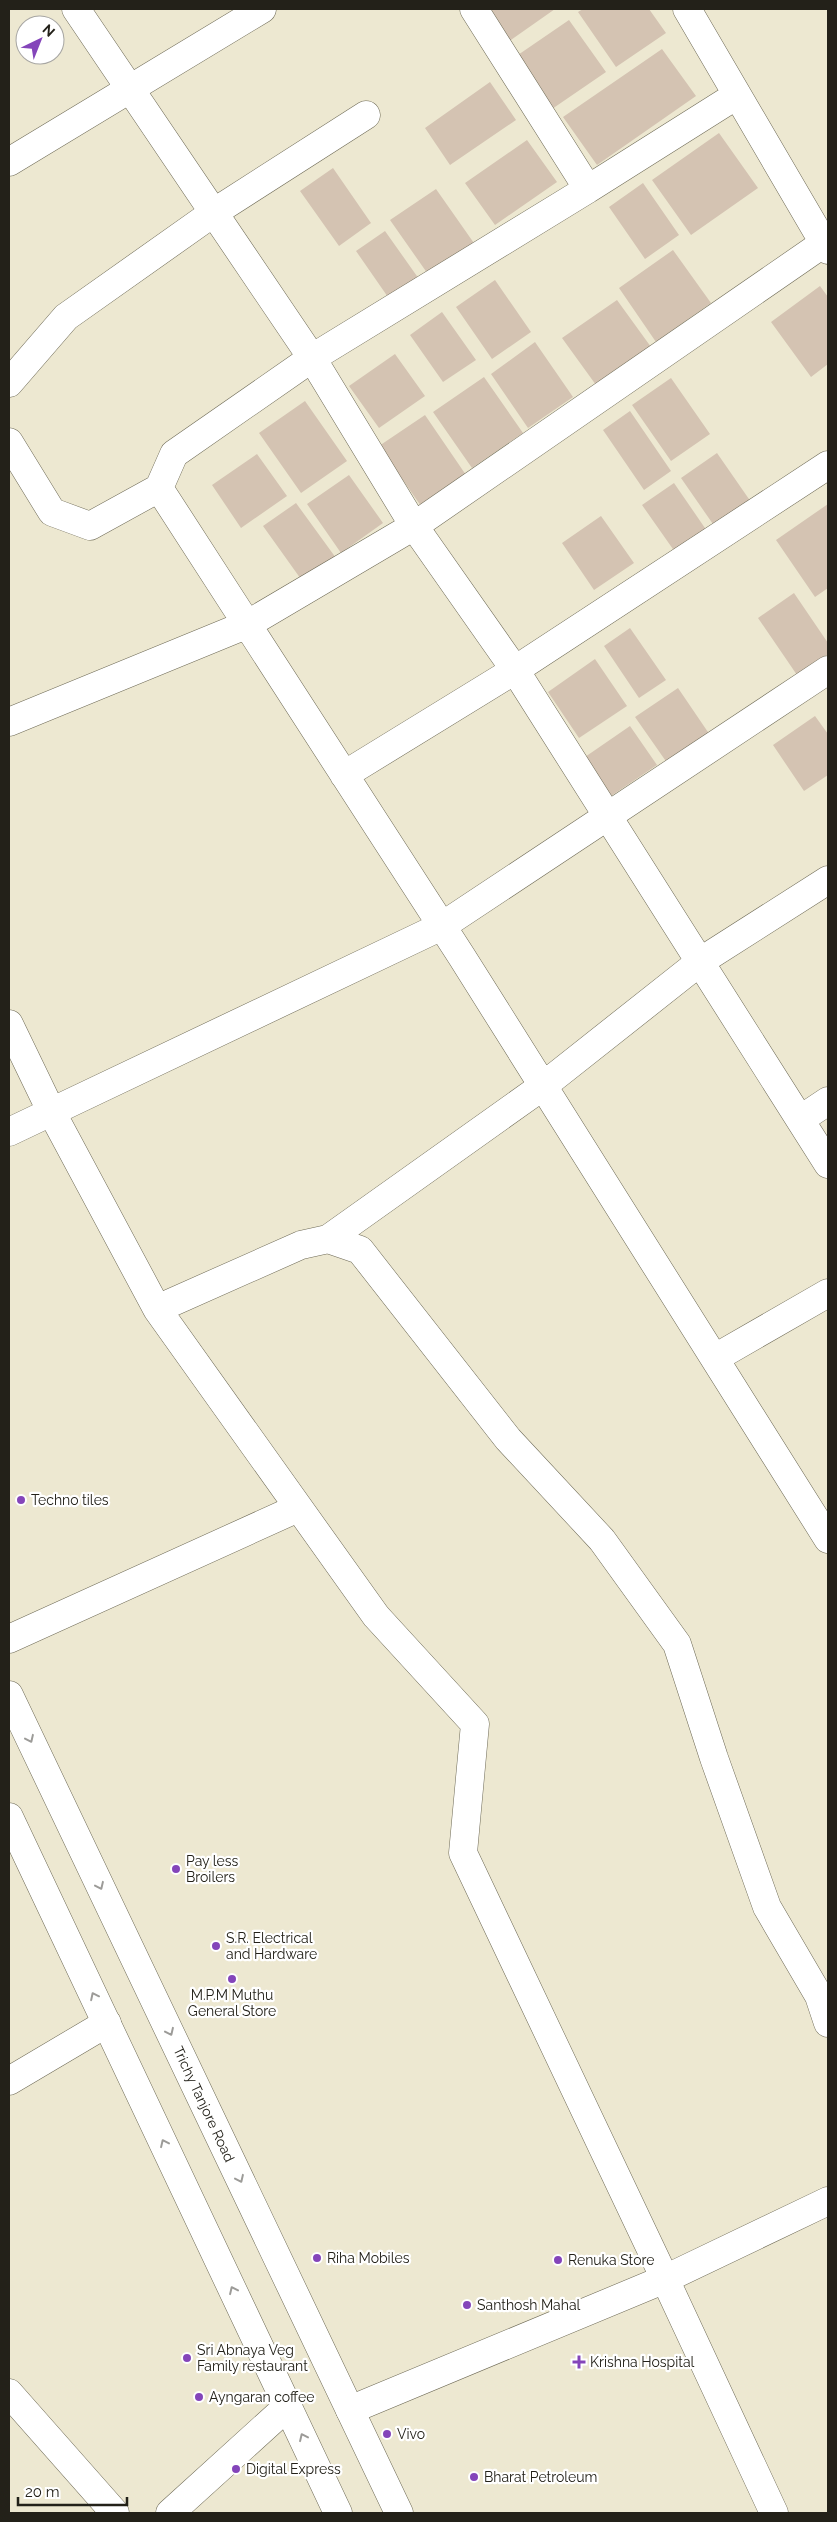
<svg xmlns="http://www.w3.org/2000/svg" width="837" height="2522" font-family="Raleway,sans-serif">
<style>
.building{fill:#d4c3b2}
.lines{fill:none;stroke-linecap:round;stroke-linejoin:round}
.street-casing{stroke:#6e6a56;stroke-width:29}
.highway-casing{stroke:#6e6a56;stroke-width:29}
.street{stroke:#fff;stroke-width:28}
.highway{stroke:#fff;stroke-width:28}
.oneway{stroke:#9c9b98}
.poi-dot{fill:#8445ba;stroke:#fff;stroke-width:2}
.labels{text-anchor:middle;stroke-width:4.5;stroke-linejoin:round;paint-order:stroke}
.poi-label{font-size:14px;fill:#232119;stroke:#fff;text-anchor:start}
.street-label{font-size:14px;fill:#232119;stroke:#fff}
</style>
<rect width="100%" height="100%" fill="#ede8d1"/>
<path class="building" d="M485,9h70l-47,33z
M583,9h66l17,24 -50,34 -38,-55z
M569,20l37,52 -54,37 -37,-52z
M662,49l34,47 -99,69 -34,-48z
M490,82l26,38 -66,45 -25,-37z
M719,133l39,55 -67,47 -39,-55z
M527,140l30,42 -62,43 -30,-42z
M333,168l38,55 -32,23 -39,-55z
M643,183l36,52 -34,24 -36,-52z
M436,189l40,57 -46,31 -40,-57z
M385,231l34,48 -29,21 -34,-49z
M673,250l38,53 -55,39 -37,-54z
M495,280l36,52 -39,27 -36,-52z
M820,286l8,11v67l-17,13 -40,-55z
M617,300l34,47 -55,38 -34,-47z
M442,312l34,48 -33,22 -33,-47z
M535,342l38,55 -45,31 -37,-54z
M395,354l30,42 -46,32 -30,-42z
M484,377l39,56 -51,35 -39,-56z
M671,378l39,56 -39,27 -39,-56z
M305,401l42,60 -46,32 -42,-60z
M630,411l41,60 -27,19 -41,-60z
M425,415l41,60 -45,31 -42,-60z
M717,453l34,49 -36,25 -34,-49z
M257,454l30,42 -46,32 -29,-43z
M349,475l34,48 -42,30 -34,-49z
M674,483l33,48 -32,21 -33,-47z
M296,503l40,55 -33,24 -40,-56z
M828,504v84l-13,9 -39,-57z
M601,516l33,47 -40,27 -32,-47z
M794,593l34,50v11l-31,21 -39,-57z
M630,628l36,52 -27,18 -35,-52z
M595,659l32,47 -48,32 -31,-46z
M678,688l34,50 -42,29 -35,-50z
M815,716l13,18v41l-24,16 -31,-46z
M630,726l27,39 -46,31 -26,-39z"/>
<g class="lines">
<g class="street-casing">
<path id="street" d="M76,9l236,349 102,168 101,144 313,494
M474,9l114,180 -276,169 -138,96 -15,34 303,469 366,582
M687,9l141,241
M9,162l253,-153
M588,189l149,-94
M9,383l57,-66 147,-104 153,-98
M9,442l43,70 38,14 69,-38
M9,722l239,-98 166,-98 410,-283
M344,775l171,-105 313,-205
M9,1024l42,87 106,198
M801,1119l27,-18
M9,1132l433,-206 386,-256
M328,1239l215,-153 158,-125 127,-81
M715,1358l113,-65
M9,1639l289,-131
M9,2081l98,-58
M9,2393l106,120
M350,2410l315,-131 -202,-426 12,-129 -99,-108 -219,-307 144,-64 27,-6 32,11 148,189 94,101 75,104 37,114 53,149 52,89 9,27
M170,2513l118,-107
M774,2513l-109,-234 163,-78"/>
</g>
<g class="highway-casing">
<path id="highway" d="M9,1695l390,818
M9,1817l329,696"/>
</g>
<use href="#street" class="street"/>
<use href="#highway" class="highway"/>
</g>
<defs><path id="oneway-chevron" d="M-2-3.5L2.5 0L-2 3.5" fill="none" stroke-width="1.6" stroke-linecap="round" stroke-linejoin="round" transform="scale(1.25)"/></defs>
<g class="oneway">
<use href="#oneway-chevron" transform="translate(30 1739) rotate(65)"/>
<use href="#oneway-chevron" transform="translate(100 1886) rotate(65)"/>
<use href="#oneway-chevron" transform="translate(94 1996) rotate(-116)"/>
<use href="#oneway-chevron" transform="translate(170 2032) rotate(65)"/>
<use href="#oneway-chevron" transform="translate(164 2143) rotate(-115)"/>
<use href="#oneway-chevron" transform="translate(240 2179) rotate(65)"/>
<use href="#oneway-chevron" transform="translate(233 2290) rotate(-115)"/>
<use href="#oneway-chevron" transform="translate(303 2437) rotate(-115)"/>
</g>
<g class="poi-dot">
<circle cx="21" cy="1500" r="5"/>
<circle cx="176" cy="1869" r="5"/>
<circle cx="216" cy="1946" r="5"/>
<circle cx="232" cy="1979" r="5"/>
<circle cx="317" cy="2258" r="5"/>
<circle cx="558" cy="2260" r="5"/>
<circle cx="467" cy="2305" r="5"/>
<circle cx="187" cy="2358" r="5"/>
<path d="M576.5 2354.5h5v5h5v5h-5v5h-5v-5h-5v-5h5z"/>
<circle cx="199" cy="2397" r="5"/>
<circle cx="387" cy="2434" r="5"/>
<circle cx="236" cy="2469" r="5"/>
<circle cx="474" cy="2477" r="5"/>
</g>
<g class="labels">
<g class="poi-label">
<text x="31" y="1505">Techno tiles</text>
<text x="186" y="1866">Pay less<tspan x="186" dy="16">Broilers</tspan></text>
<text x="226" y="1943">S.R. Electrical<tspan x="226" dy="16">and Hardware</tspan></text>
<text x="232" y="2000" text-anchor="middle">M.P.M Muthu<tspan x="232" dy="16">General Store</tspan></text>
<text x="327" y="2263">Riha Mobiles</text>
<text x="568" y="2265">Renuka Store</text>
<text x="477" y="2310">Santhosh Mahal</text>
<text x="197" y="2355">Sri Abnaya Veg<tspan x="197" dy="16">Family restaurant</tspan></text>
<text x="590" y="2367">Krishna Hospital</text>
<text x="209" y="2402">Ayngaran coffee</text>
<text x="397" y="2439">Vivo</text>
<text x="246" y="2474">Digital Express</text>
<text x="484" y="2482">Bharat Petroleum</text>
</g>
<g class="street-label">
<text transform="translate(204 2104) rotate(65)" y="5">Trichy Tanjore Road</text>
</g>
</g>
<rect width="837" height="2522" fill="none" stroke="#232119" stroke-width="20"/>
<g transform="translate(40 40) rotate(43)"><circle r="24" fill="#ffffff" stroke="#a7a6a3"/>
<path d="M0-4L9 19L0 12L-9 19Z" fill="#8445ba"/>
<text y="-8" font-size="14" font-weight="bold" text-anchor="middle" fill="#232119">N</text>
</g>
<path d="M18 2497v8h109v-8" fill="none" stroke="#232119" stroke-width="2.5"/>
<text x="25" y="2497" font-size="15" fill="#232119" stroke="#ffffff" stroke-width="4" paint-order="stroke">20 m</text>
</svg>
